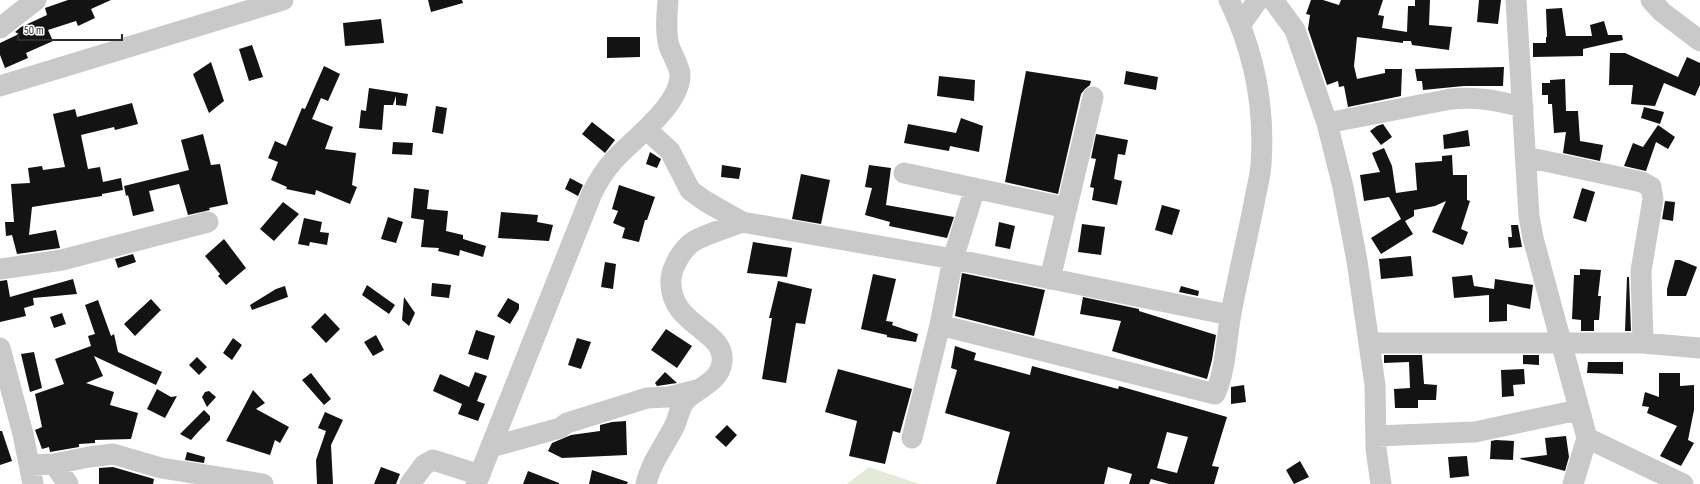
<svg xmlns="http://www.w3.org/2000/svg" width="1700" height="484" font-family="'Sofia Sans Condensed',sans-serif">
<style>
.green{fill:#e3ead8}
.building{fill:#131313;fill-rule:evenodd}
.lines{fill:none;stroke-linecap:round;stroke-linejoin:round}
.minor{stroke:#c9c9c9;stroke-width:21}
</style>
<rect width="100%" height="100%" fill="#fff"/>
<path class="green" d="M869,467l50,17h-72z"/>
<path class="building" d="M68,0h43l-20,9 4,9 -17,8 -2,-5 -28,9 5,11 -27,12 2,5 -23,10 -5,-13v-12l19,-9 -4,-2 6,-5 26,-12 -2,-7z
M428,0h34l1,3 -32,9z
M1311,0h12l16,5 2,-5h42l-5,15 6,1 -2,12 25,4 1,-26h7v-6h15l-1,25 23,2 -3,23 -37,-5 -1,-4h-8v2l-46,-6 -3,29 3,13 28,-6v-4h17l-1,27 -53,11 -4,-21 -5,1 -1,-6 -11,4 -19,-56 2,-14 -4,-1z
M1479,0h22l-3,24 -21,-2z
M1562,8l4,28h26l-2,-11 14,-4 4,14h14l1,5 -40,9v7l-50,1v-14h13v-6h1l-1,-28z
M381,19l3,24 -39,3 -2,-23z
M607,37h33v20l-33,1z
M252,45l11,32 -14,4 -10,-32z
M1610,53h15l53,24 9,-20 13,6v22l-5,11 -31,-13 -9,23 -24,-2 2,-19h-24z
M211,62l13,39 -15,12 -16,-39z
M324,66l16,8 -12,27 -7,-3 -9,21 21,8 -8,22 31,4 -4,32 5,2 -7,17 -34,-14 -1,5 -29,-6 1,-2 -16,-7 7,-18 -10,-4 7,-17 11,5 16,-38 3,1z
M1504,67l-1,19h-39l-41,4 -1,-9h-5l-2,-12z
M1026,71l65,10 -1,4 -5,4 -4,5 -23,100 -53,-12z
M1126,71l32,6 -2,13 -32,-6z
M939,76l36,4 -1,21 -37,-5z
M1565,79l1,32h12l2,30 23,4 -3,16 -37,-8 3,-21 -12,1 -2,-29h-4v-9h-6v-12h8v-3z
M369,88l39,6 -2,12 -10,-1v-9l-3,9h-9l-2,25 -23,-2 2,-18 5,1z
M132,103l6,21 -23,6 -1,-3 -33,8 7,34 12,-2 3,15 18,-4 2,12 -21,4v2l-70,11 -3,28 27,-5 4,18 -43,6 -5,-19 -6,1 -1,-14h9l-3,-38 19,-1 -2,-15 14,-2 1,4 22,-3 -12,-53 22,-5 2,8z
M436,106l11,2 -4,26 -11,-2z
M1644,107l20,5 -4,12 -19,-6z
M961,118l22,8 -4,26 -29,-6 -1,5 -45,-8 4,-19 48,9z
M592,122l23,18 -10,13 -23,-19z
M1383,124l9,13 -11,8 -11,-14 7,-5z
M1658,125l17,12 -7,12 -12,-7 -10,29 -22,-5 9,-23 10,4z
M1468,130l2,16 -26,3 -1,-14z
M203,134l8,31 9,-1 8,40 -19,4 1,2 -22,5 -9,-31 -30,7 5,20 -21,5 -5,-21 -2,1 -2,-10 65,-16 -8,-30z
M1096,134l32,6 -3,15 -7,-1 -4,25 8,2 -5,24 -25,-5 2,-12 -4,-1 6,-28 -5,-1z
M393,142l20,1 -1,12 -20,-1z
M1384,148l8,18 4,27 21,-3 -2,-27 27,-2v-5l10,-1 1,20h14v25l3,1 -9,28 7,3 -5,13 -31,-13 14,-31 -11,5 -21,4v6l-9,5 8,13 -32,20 -10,-16 30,-19 -12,-22 -25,4 -4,-26 20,-3 -8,-19z
M650,152l11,7 -4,9 -11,-4z
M722,165l19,3 -2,11 -18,-2z
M869,165l22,3 -5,37 68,12 -7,21 -58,-12 1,-4 -25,-7 7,-27 -7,-1z
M801,174l29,6 -9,44 -29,-5z
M570,178l13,7 -5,11 -13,-7z
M619,185l36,12 -8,23h-2l-6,22 -17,-4 3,-10 -12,-5 5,-12 -6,-2z
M414,188l15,2 -2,19 21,2 -2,20 17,4v4l23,7 -3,11 -23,-7 -1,6 -21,-5 1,-3 -18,-1 3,-27 -13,-2z
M1582,188l13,4 -9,30 -13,-4z
M1665,201l10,1 -2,19 -11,-2z
M283,202l16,12 -25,27 -14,-12z
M1162,205l18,5 -8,25 -17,-5z
M501,212l37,3 -1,7 16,3 -4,16 -51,-3z
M388,217l15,5 -7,21 -15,-4z
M304,218l18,4 -2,10 9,1 -2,12 -17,-3 -1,4 -11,-2z
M999,222l16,4 -5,23 -15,-3z
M1082,224l23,3 -4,28 -23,-3z
M1511,225h7l4,22 -13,1 -1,-11h4z
M224,239l22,29 -20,17 -8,-9 2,-2 -15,-18z
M753,242l39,6 -5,29 -40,-4z
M133,254l3,8 -18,6 -3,-9z
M1411,256l2,20 -32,3 -2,-20z
M1675,260h5l17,7 -11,29h-19v-7z
M605,262l11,2 -3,25 -12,-2z
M1580,269l21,1 -3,26h3l-2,24h-5v11h-13v-11l-9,-1 2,-44h6z
M962,273l83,17 -11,46 -79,-20z
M873,274l23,5 -10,42 7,1 -1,3 26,9 -2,8 -29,-5v-2l-26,-6z
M1472,275l2,11 20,3 1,-10 38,6 -3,24 -23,-5v17l-18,1v-27l-35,3 -2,-21z
M1627,277h2l2,54h-6z
M73,279l4,15 -44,4 1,7 -10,3 2,8 -26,6v-41l7,-1 3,17z
M778,281l34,8 -7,35 -9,-1 -10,60 -24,-4 10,-61h-3z
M432,283l19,2 -2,13 -18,-2z
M367,285l28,20 -6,9 -27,-19z
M285,286l3,11 -36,13 -2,-5 26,-16z
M1181,286l18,5 -1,5 -19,-4z
M404,297l11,16 -6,13 -7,-6z
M1083,297l56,12v2l77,24 -4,25 -5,19 -95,-28 9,-30 -41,-7z
M508,298l11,6v5l-9,15 -13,-8z
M151,299l10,11 -26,26 -11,-12z
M98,300l13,36 3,-2 4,18 44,20 -6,13 -62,-29 9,20 -17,7 28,9 -4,13 28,8 -7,26 -36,1v3l-16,1v3l-29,5 -1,-5 -7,2 -7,-19 7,-3 -7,-33 29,-10 -9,-25 36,-13 -3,-10 7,-2 -10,-29z
M62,313l4,11 -12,4 -4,-11z
M325,313l15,16 -14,14 -15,-16z
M666,329l26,17 -15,22 -26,-18z
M476,330l19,6 -7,24 -20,-6z
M376,335l8,15 -11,6 -9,-14z
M233,338l9,7 -10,15 -9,-7z
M577,338l14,4 -10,27 -13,-4z
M955,346l21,7 -2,7 56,15 2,-9 86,23 1,-3 108,31 -15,49 7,1 -5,17h-45l-18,-5 -2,5h-20l3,-10 -24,-7 -4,17h-108l14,-52 -65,-19 12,-43 -6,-2zM1167,432l21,5 -11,36 -20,-5z
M34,352l8,36 -12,4 -9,-38z
M1384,355h38l2,29 13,1 -1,15h-18v8h-23l-1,-19 16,-1 -1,-26 -25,1z
M1523,355h16v10l-16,-1z
M197,357l10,10 -8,8 -10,-10z
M1588,362h35v12l-36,-1z
M838,369l74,20 -12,44 -7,-2 -8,33 -36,-8 8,-35 -32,-9z
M1524,369l1,15 -12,1 1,11 -12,1 -1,-27z
M475,372l12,4 -10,25 8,3 -7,17 -20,-7 4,-10 -29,-13 7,-17 29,13z
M665,372l12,11 -20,3 -2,-3z
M311,373l20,26 -7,6 -22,-25z
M1659,373h21v13l14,-1v25l-6,30 6,3 -13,23 -21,-10 17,-30 -30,-13 2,-6 -7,-1 3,-14 14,5z
M1244,385l2,17 -15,2v-17z
M157,389l14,8 6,-1 -12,22 -18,-9z
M253,390l12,13 -9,6 33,18 -9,16 -5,-3 -5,15 -44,-14z
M209,391l7,6 -9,10 -5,-10 3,-5z
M204,410l6,6v4l-12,12 -7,8 -11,-6z
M325,412l18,8 -12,25 2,39h-16l-1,-24 10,-29 -8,-3z
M626,421l1,34 -65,3 -14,-7 4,-8 19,-8 29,-4v-6l12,-3z
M727,425l10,10 -11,12 -11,-10z
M0,431h2l10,30 -12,4z
M1566,436l3,21 -4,14 -45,-12 1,-1 26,-3 -2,-17z
M1496,440l18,1 -1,19 -23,-1 1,-18z
M187,452l18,5 -1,6 -19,-3z
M1467,456l2,20 -19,2 -2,-21z
M1300,461l9,16 -15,7 -8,-14z
M113,467l41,12 -1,5h-54v-16z
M381,467l19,7 -4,10h-22z
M592,470l36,12 -1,2h-38z
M528,471l31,12v1h-36z"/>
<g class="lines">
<path class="minor" d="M1273,0l22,30 32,93 16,64 14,74 18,124 1,64 5,35
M1516,0l13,216 4,22 54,200 -14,46
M1651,0l11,12 38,29
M1241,24l17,-24
M0,28l36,-28
M0,86l283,-86
M1327,123l124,-24c26,-3 47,2 72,8
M647,130l23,21 20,39 15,11 37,21 211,37 277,56
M1526,157l116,25 9,5 2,12 -12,72 2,72
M904,173l163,35
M0,269l62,-9 146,-38
M1050,279l43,-182
M940,325l275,69c12,-27 11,-58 17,-86 7,-35 15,-70 22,-104 2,-13 6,-26 7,-39 4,-57 -7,-114 -32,-165
M1369,343h274l57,5
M0,348l23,86 10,50
M1376,436l99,-4 103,-22
M912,438l28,-113 13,-66 22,-71
M1587,438l96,46
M491,447l69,-19 7,-5 80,-25 22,-1 28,-7
M54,464l14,20
M30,465l24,-1 35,-7 24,-3 48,14 102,16
M410,484l14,-19 9,-5 47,15
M476,484l116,-291c6,-12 13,-23 22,-33 19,-21 67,-55 66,-86 -1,-8 -8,-20 -11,-28 -4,-15 -2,-31 -1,-46
M646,484c5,-22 19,-39 29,-59 4,-9 5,-21 13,-27 12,-11 32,-17 34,-36 4,-33 -54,-36 -51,-83 1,-13 12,-31 23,-38 15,-8 33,-13 48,-19"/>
</g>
<path d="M18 34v6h104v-6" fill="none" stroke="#2c2c2c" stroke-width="2"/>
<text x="24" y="34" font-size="12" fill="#2c2c2c" stroke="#ffffff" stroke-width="3" paint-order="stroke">50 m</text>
</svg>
